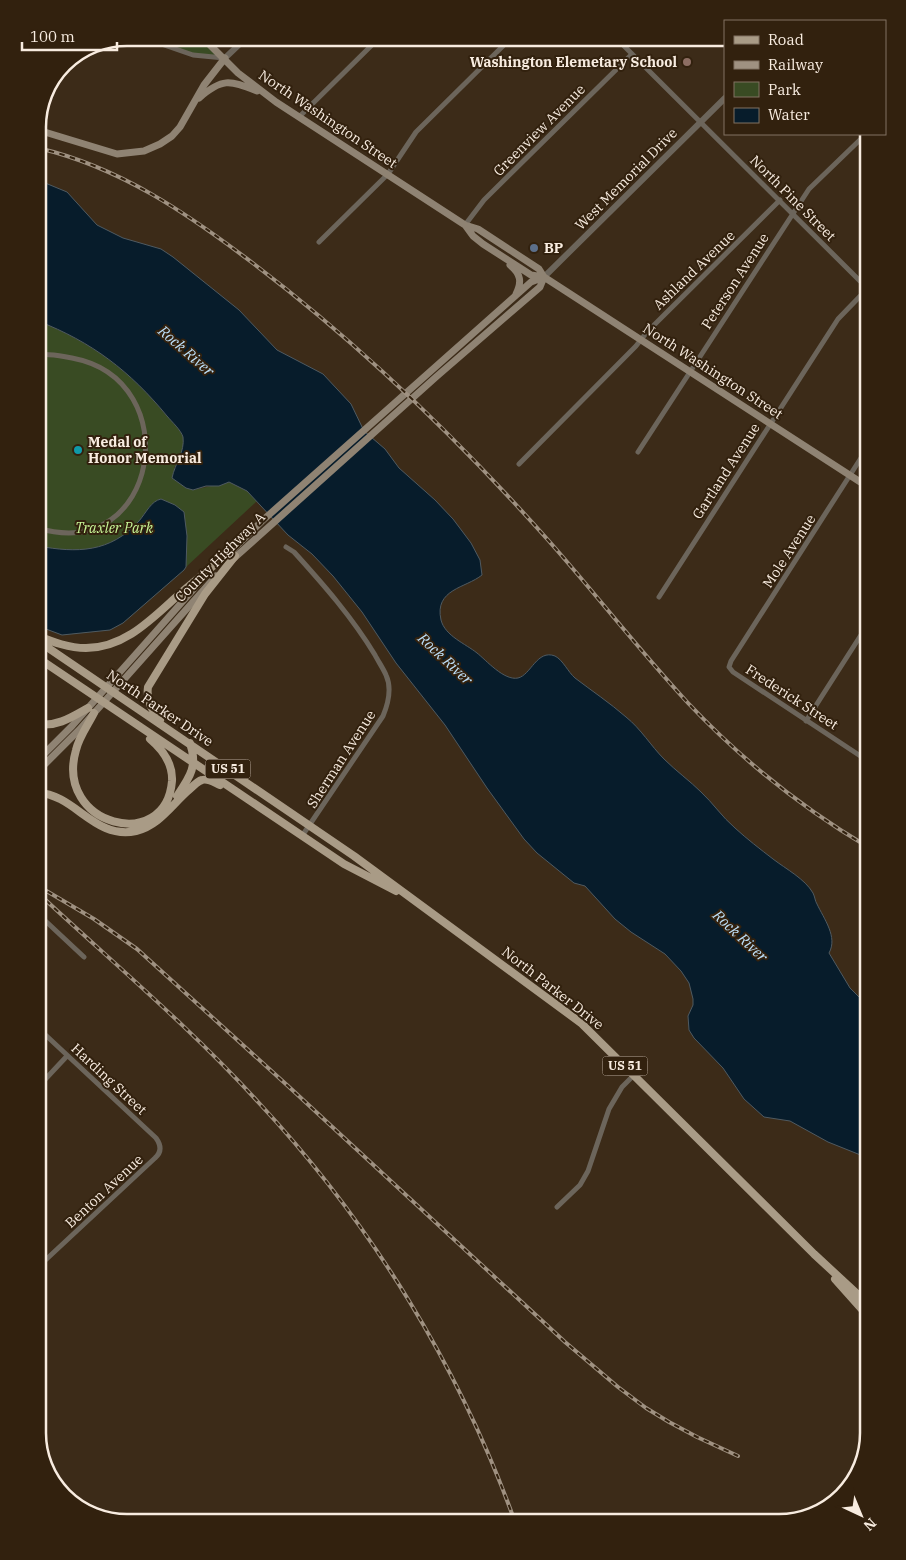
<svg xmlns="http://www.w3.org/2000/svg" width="906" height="1560" font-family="'IBM Plex Serif',serif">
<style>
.green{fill:#394b23}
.water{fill:#071c2b;stroke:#4f5a61}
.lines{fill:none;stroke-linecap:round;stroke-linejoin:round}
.minor{stroke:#6c655b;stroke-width:5}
.tertiary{stroke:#6c655b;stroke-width:6}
.secondary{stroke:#8f8373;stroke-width:7}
.primary{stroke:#a99b86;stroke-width:8}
.rail-casing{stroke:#9f9181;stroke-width:4}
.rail{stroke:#32210e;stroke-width:2;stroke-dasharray:5.5;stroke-linecap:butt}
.education-dot{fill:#8d6e63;stroke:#32210e;stroke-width:2}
.service-dot{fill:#5c6f8a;stroke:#32210e;stroke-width:2}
.culture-dot{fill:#0f9aa8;stroke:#32210e;stroke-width:2}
.labels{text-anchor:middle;stroke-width:4;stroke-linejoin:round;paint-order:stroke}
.shield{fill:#32210e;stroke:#bdafa1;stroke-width:1}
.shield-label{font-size:12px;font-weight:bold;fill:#f8ece0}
.poi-label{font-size:14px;font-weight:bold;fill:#f8ece0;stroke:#32210e;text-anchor:start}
.street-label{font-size:14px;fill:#f8ece0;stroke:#32210e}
.park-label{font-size:14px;font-style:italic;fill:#c8f597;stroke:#32210e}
.water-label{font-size:15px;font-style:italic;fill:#bee1fb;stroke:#32210e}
.rim{fill:none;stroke:#f8ece0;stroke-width:2.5}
</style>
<rect width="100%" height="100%" fill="#3c2b18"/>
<path class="green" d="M144,38h59l22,20 -32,-3z
M38,321c53,21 92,49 128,94 5,5 14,13 17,20 4,12 -4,23 -9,33l19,22 36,-8 18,9 10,10 -71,66 -2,3 -61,53 -13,7 -48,5 -24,-9z"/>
<path class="water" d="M38,180l29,12 30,33 26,13 38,11 12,8 66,53 38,40 46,24 28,30 13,27 21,18 14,19 36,32 18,19 18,24 9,17 2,15c-16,13 -48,14 -41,45 4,16 25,24 36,33 9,7 27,28 41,25 13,-3 19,-29 37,-22 8,4 13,16 20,22 17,13 35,25 51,39 15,12 25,29 38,42 12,12 26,22 37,33 12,11 21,25 34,36 12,11 25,21 38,31 13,10 32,20 40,34 2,4 2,8 4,11 7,15 21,33 12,49l21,35 18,18v152l-40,-16 -38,-21 -26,-4 -20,-18 -21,-31 -29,-30 -5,-8 -1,-14 5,-11v-6l-4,-16 -8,-12 -16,-17 -34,-22 -16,-13 -30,-33 -11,-3 -37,-30 -13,-14 -37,-51 -42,-63 -49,-62 -34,-51 -29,-36 -21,-22 -24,-19 -41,-44 -18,-9 -10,4h-13l-13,4 -7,-2 -14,-10c3,-15 13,-26 11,-41 -2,-7 -11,-15 -16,-21 -37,-45 -75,-74 -129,-95z
M161,499l14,6 9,7 3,24 -1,31 -2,3 -61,53 -13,7 -48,5 -24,-9v-80c39,7 72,7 101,-25 7,-8 12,-20 22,-22z"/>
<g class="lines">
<path class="minor" d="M144,38l49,17 31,3
M616,38l252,251
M299,117l80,-79
M465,225l19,-25 148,-146
M319,242l69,-68 28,-42 95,-94
M638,452l171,-263 57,-55
M519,464l117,-118 11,-14 133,-132
M38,528c120,37 151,-148 34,-170 -12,-2 -23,-5 -34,-3
M286,547l8,5c29,32 58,65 81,103 3,6 8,13 11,20 6,13 2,29 -3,41l-81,120
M659,597l179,-278 30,-31
M806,721l62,-97
M868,761l-135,-89 -4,-5 2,-6 137,-214
M38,914l46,43
M38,1087l29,-31
M557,1207l23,-22 8,-14 21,-62 13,-22 12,-12
M38,1267l117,-109c7,-6 6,-13 1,-20l-118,-110"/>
<path class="tertiary" d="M225,58l21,-20
M544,277l181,-179"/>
<path class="secondary" d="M203,38l35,35 38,29 189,123 13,4 61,40 5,8
M199,98c23,-20 30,-18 58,-7
M38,130l79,24 27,-3 16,-7 12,-8 8,-9 24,-42 21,-27
M465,225l8,11 10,8 48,31 13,2 324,210
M510,265c11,9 12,17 6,29
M222,560l40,-39 269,-239 13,-5
M232,560l204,-183 104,-90 4,-10
M38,760l34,-34 135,-152
M38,771l41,-41 137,-154"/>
<path class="primary" d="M38,636c15,6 31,12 48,12 41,0 69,-33 97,-57 14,-12 28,-23 42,-35
M38,641l316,215 227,167 233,231 54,50
M38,658l306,206 52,27
M94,713c-6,12 -15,24 -18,37 -22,76 90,104 96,31 1,-18 -9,-31 -22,-42
M160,720c-8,-10 -14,-20 -12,-33l57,-93 30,-38
M38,724c19,3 34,-7 50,-16
M38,793c37,1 56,47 98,38 24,-6 36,-27 54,-42 3,-3 8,-8 12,-9 6,-2 13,3 18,5
M177,796c13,-19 21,-30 13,-53
M835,1279l33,37"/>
<g class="rail-casing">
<path id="rail" d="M38,148c82,19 150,66 216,116 108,82 204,175 294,276 47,53 91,110 140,163 53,56 114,105 180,144
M38,886l56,33 43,30 151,137 277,256 53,45 28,21 23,14 28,15 41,19
M38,893c74,69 153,135 221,210 112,120 201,265 256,419"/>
</g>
<use href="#rail" class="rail"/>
</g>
<circle class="education-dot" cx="687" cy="62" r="5"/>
<circle class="service-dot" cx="534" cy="248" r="5"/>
<circle class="culture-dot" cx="78" cy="450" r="5"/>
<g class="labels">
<g class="shield">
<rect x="205.5" y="759.5" width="45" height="19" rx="4"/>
<rect x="602.5" y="1056.5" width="45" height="19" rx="4"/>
</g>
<g class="shield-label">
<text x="228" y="773">US 51</text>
<text x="625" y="1070">US 51</text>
</g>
<g class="poi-label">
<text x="677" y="67" text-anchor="end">Washington Elemetary School</text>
<text x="544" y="253">BP</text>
<text x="88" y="447">Medal of<tspan x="88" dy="16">Honor Memorial</tspan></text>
</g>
<g class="street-label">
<text transform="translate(328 119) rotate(34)" y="5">North Washington Street</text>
<text transform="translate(539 130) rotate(-45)" y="5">Greenview Avenue</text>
<text transform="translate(626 179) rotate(-45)" y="5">West Memorial Drive</text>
<text transform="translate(793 198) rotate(45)" y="5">North Pine Street</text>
<text transform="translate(694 270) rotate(-44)" y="5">Ashland Avenue</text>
<text transform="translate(735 281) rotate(-57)" y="5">Peterson Avenue</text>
<text transform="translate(713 371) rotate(33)" y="5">North Washington Street</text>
<text transform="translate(726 471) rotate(-57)" y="5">Gartland Avenue</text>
<text transform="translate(789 551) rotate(-57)" y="5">Mole Avenue</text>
<text transform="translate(220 557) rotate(-45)" y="5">County Highway A</text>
<text transform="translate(792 697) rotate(33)" y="5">Frederick Street</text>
<text transform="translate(160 708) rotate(34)" y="5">North Parker Drive</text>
<text transform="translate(341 759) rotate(-57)" y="5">Sherman Avenue</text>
<text transform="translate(553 988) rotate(38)" y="5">North Parker Drive</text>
<text transform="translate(109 1079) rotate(43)" y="5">Harding Street</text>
<text transform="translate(104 1191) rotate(-43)" y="5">Benton Avenue</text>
</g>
<g class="park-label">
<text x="114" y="533">Traxler Park</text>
</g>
<g class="water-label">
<text transform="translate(186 351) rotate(41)" y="5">Rock River</text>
<text transform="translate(445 659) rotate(43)" y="5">Rock River</text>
<text transform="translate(740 936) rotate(43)" y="5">Rock River</text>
</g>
</g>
<path d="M0 0H906V1560H0ZM127 46H779A81 81 0 0 1 860 127V1433A81 81 0 0 1 779 1514H127A81 81 0 0 1 46 1433V127A81 81 0 0 1 127 46Z" fill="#32210e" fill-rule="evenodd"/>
<path class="rim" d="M127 46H779A81 81 0 0 1 860 127V1433A81 81 0 0 1 779 1514H127A81 81 0 0 1 46 1433V127A81 81 0 0 1 127 46Z"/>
<rect x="724" y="20" width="162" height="115" fill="#32210e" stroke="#817262"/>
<rect x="734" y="36" width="25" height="8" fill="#a99b86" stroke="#817262"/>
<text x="768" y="45" font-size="15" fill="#f8ece0">Road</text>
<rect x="734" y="61" width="25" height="8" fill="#9f9181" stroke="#817262"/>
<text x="768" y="70" font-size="15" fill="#f8ece0">Railway</text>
<rect x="734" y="82" width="25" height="15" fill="#394b23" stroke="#817262"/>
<text x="768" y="95" font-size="15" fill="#f8ece0">Park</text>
<rect x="734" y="108" width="25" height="15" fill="#071c2b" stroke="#817262"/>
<text x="768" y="120" font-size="15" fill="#f8ece0">Water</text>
<g transform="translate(861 1515) rotate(136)" stroke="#32210e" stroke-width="4" paint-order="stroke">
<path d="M0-4L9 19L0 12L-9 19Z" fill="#f8ece0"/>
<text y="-8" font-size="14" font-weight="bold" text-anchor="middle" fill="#f8ece0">N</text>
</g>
<path d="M22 42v8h95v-8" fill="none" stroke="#f8ece0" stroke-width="2.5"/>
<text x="30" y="42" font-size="15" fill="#f8ece0" stroke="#32210e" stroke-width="4" paint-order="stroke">100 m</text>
</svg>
